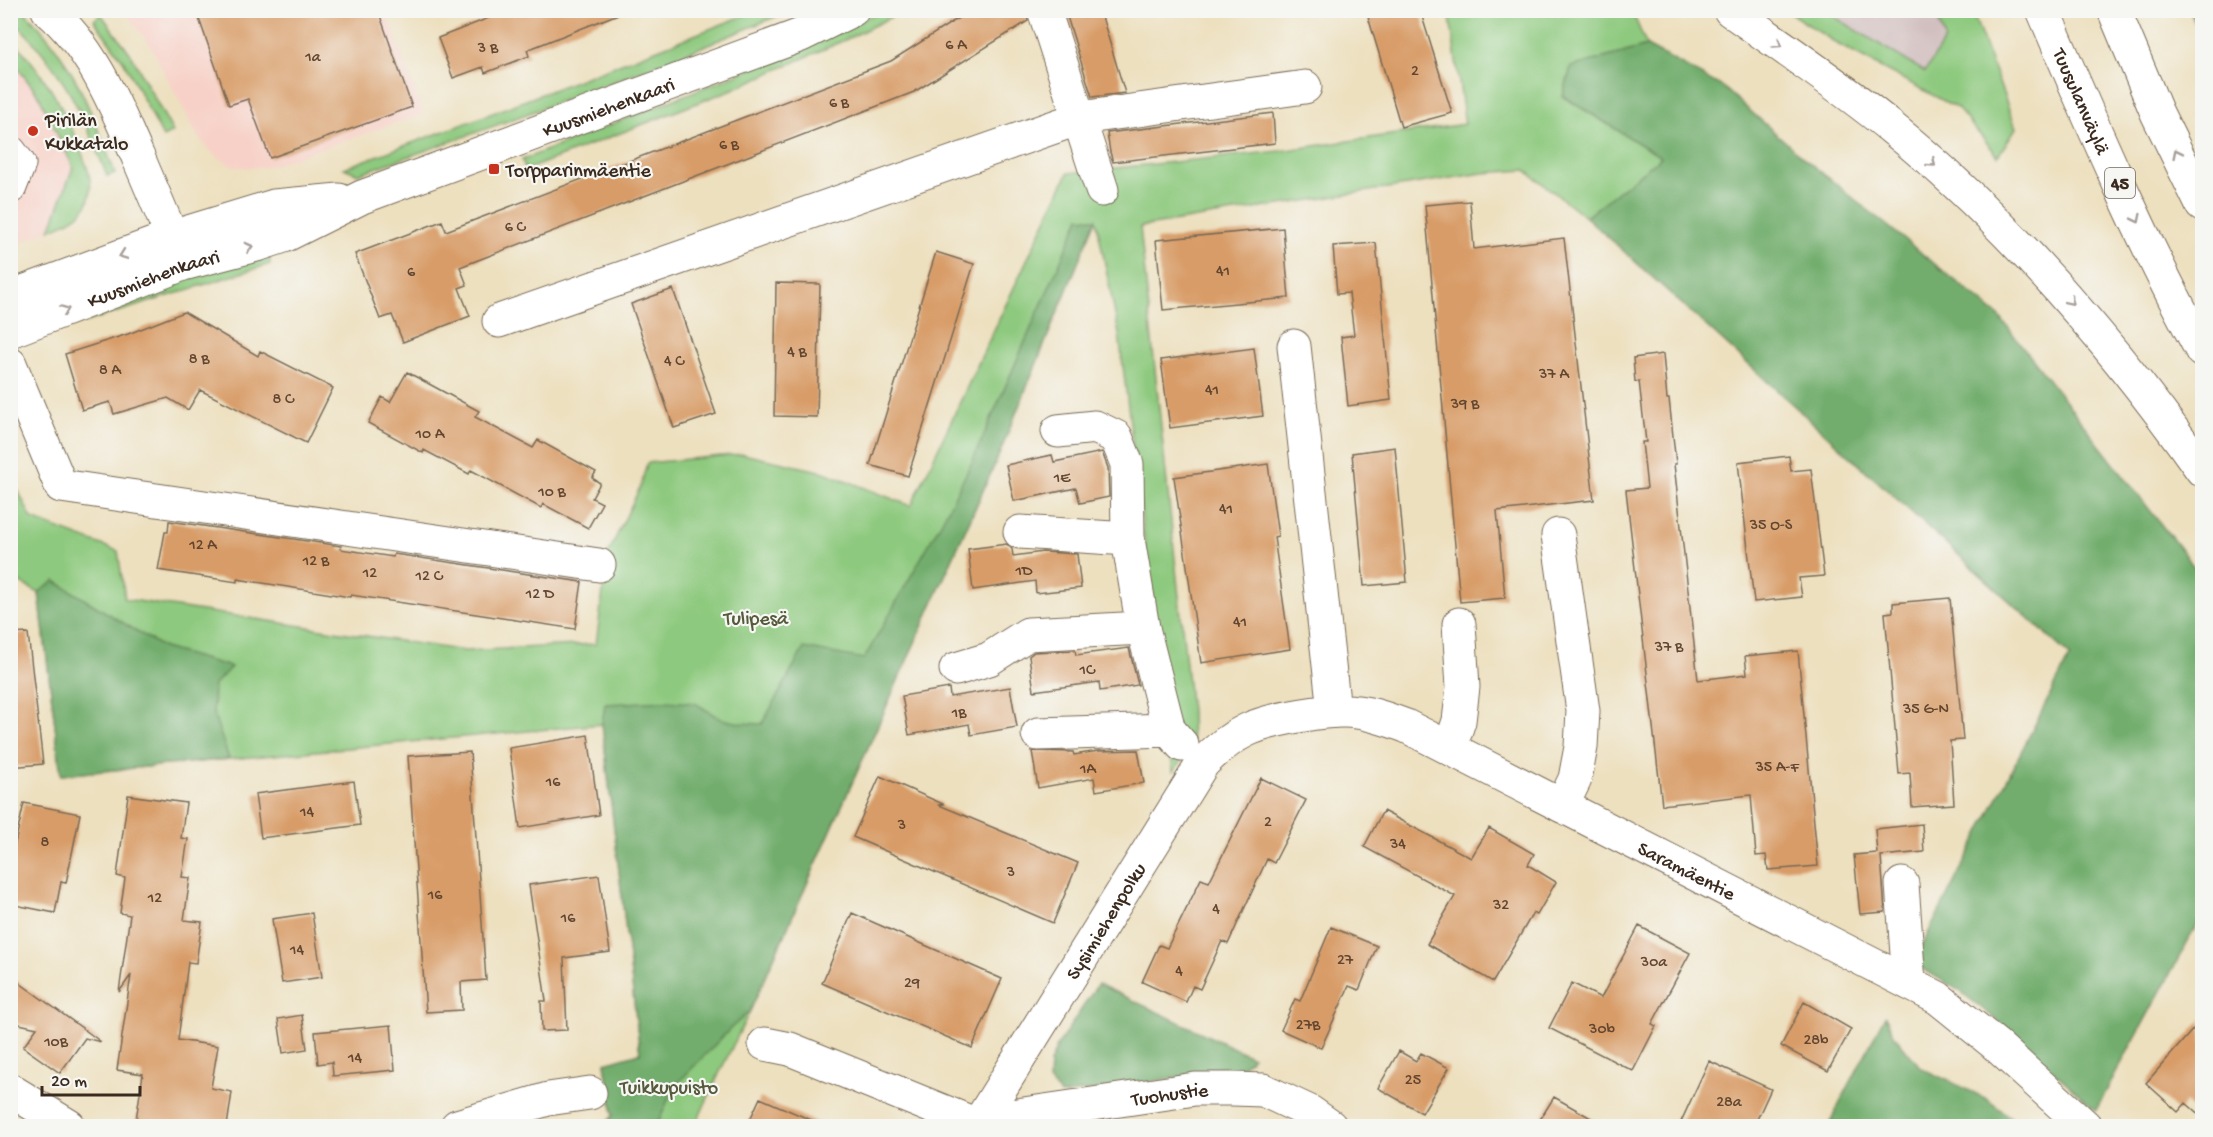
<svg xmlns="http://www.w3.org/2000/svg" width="2213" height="1137" font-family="'Gochi Hand',sans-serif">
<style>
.built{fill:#f7d1c7}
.industrial{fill:#d2bfc0}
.green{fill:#8dc97e;stroke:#647a4e;stroke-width:1.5}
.forest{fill:#72ad6d;stroke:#566c46;stroke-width:1.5}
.building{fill:#d89c68}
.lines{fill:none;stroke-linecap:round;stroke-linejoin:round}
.minor-casing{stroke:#796a56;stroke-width:35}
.major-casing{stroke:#796a56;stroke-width:35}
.highway-casing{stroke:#796a56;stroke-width:35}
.minor{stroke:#fff;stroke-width:33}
.major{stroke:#fff;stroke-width:33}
.highway{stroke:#fff;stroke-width:33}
.oneway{stroke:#a79f9a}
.poi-dot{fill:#c8321e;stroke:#f6f6f2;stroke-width:2}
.labels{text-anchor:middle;stroke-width:4.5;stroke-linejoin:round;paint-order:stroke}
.number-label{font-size:16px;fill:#624630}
.shield{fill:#f6f6f2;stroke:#73675e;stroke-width:1.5}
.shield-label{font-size:18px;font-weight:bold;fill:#3b2a1e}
.street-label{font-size:20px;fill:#3b2a1e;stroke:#f6f6f2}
.poi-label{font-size:20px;fill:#3b2a1e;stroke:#f6f6f2;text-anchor:start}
.park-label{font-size:20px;fill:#545a3b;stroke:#f6f6f2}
</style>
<rect width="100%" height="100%" fill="#f6f6f2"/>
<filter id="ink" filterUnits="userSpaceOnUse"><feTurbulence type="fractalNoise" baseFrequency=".0167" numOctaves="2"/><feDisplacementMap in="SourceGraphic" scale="12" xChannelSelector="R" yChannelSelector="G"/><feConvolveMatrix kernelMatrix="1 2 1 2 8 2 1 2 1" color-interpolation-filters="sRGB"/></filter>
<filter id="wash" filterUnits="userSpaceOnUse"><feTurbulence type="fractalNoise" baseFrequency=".008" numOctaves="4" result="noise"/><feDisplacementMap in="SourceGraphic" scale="24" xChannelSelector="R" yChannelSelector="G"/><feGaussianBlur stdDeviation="1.35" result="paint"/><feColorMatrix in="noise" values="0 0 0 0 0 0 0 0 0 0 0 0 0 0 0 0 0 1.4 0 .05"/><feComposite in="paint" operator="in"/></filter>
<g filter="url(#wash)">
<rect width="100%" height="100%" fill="#ede0bf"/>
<path class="built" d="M124,11h262l37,103 -149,51 -14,3 -26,-1 -21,-13 -15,-17 -48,-92z
M10,59l29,37 34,71 -23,63 -39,16z"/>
<path class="industrial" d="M1825,11h110l10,28 -20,33z"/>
<path class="green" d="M10,11h14c49,47 67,100 91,162l-8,3c-25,-65 -45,-108 -96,-158z
M756,11h33c-141,60 -286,113 -431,163l-14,-6 141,-52z
M881,11h22l-56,28 -114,50 -207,81 -4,-10 243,-97z
M1449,11h172l13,5 13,30 -76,21 -8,30 98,60 -75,60 -61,-47 -42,3 -343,54 51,484 1,37 -19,24 -54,-438 -23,-115 -98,238 -248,554 -34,69 -21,46h-92l10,-10 -8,-53 35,-10 -38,-329 -541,51 -22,-182 -28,-15 -1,-104 22,45 86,32 7,48 340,52 131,-7 12,-90 33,-69 6,-22 96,-9 81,18 87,34 157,-333 212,-22 185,-27z
M1787,11h38l100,61 20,-33 -10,-28h37l44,117 -18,28 -41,-48 -118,-63z
M101,14l29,39 43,79 -10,5 -39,-75 -30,-42z
M10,37c31,32 53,68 69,109 7,18 17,38 8,58 -6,14 -24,20 -37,26l23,-63 -34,-71 -28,-37z
M269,250l1,14 -251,79 111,-48z"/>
<path class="forest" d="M2190,11h12v28z
M1647,46l76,41 82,72 194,157 203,261v338l-106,195 -93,-85 -43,-34 -47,-28 157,-307 -484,-439 75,-60 -98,-61 8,-29z
M1080,217l16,2 -98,238 -248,554 -19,17 -58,60 -16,38h-54l10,-10 -8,-53 35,-10 -38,-329 3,-20 60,-3 30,2 26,16 19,4 22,1 42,-76 60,11 78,-138 30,-59z
M55,581l109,67 67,19 -17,18 -1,27 16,47 -168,16 -22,-183z
M1098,984l155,73 -13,11 -179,27 -12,-14 1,-18 7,-17z
M1885,1016l10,20 26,32 64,30 37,28h-194z"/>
<g id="blocks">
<path class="building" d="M196,10h182l34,97 -142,51 -22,-59 -19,6z
M509,10h113l1,2 -96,38 2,6 -44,17 -2,-6 -30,11 -15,-40z
M971,10h55l2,11 -114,71 -454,175 7,18 -8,3 11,28 -67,26 -11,-27 -12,4 -25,-65 87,-33 4,10 445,-170z
M1065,10h35l25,83 -33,4z
M1366,10h54l32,103 -51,14z
M1273,113l2,30 -162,19 -3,-10 -3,-19z
M1470,201l4,48 90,-11 30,262 -97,11 8,87 -45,4 -35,-397z
M1283,228l6,70 -126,12 -7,-70z
M1376,243l15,157 -43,6 -7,-69 13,-2 -5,-42 -12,1 -4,-48z
M936,252l38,12 -66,212 -38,-11z
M776,283l44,1 -3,133 -43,-1z
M673,289l43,125 -42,14 -43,-124z
M184,312l74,44 2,-5 73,37 -27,55 -106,-53 -12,20 -20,-12 -54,16 -4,-12 -28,8 -17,-56 63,-20z
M1254,348l9,68 -93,12 -9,-68z
M1663,354l4,45h2l7,65h-2l24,216 49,-6 -2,-18 53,-5 20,215 -50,4 -2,-15 -10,1 -5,-61 -89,10 -36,-315 21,-2 -5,-46h4l-7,-61 -4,1 -2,-24z
M407,372l72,39 -4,6 58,31 5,-8 58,32 -4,6 8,5 -8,15 10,5 -14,25 -45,-24 -2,4 -70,-38 -2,4 -45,-24 -1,3 -55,-30 14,-26 8,5z
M1395,447l12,135 -43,4 -12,-133z
M1102,452l6,16 1,29 -29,6 -4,-15 -62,13 -8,-36 46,-10 2,7z
M1789,456l2,15 20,-2 13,107 -25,2 3,19 -48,5 -16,-140z
M1268,464l10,72 -4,1 16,112 -89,14 -27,-186z
M169,521l172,25 -1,3 53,8 1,-3 188,28 -7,47 -224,-34 -1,2 -113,-18v3l-79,-12 7,-38h3z
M1007,544l5,5 1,7 30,-4 34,2 4,34 -45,5 -1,-12 -62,9 -5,-41z
M1950,598l13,142 -13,1 4,63 -42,3 -2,-34 -11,1 -14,-161 8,-1v-9z
M28,633l15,131 -33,3v-133z
M1129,648l9,37 -38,6 -1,-9 -65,9 -5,-35 5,-4 41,-2 1,5z
M1010,687l7,40 -46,8 -2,-11 -60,11 -7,-39 47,-8 1,9z
M588,735l11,80 -79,13 -11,-80z
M1138,750l6,33 -48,8 -2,-13 -56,10 -6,-37 41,1 1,3 24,-4z
M470,752l16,228 -25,2 1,28 -36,2 -18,-256z
M880,776l63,28 -4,1 139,58 -25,60 -200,-86z
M1261,778l45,22 -32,63 -7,-4 -39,85 -6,-3 -22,48 -7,-3 -7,16 -44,-20 17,-37 8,3 34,-69 8,3z
M354,781l6,44 -99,13 -6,-44z
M128,795l58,8 -5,35 7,1 -6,38 8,1 -6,42 18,2 -6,41 -8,-1 -10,78 40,6 -7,42 21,4 -5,34h-92l8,-52 -26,-4 14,-95 -12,17 11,-77 -10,-2 5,-35 -8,-2z
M24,803l56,11 -14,69 -5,-1 -6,31 -45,-9v-38z
M1383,811l88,47 18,-30 45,26 -6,11 28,17 -19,33 -4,-2 -40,69 -66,-38 28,-48 -91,-49z
M1922,824l2,28 -43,4 4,56 -25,2 -6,-59 23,-2 -2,-24z
M599,875l11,77 -46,6 3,72 -25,1 -1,-30h5l-17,-116z
M312,913l10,64 -40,6 -10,-64z
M852,913l150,66 -30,69 -150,-65z
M1639,926l51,27 -38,71 4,2 -23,45 -84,-43 23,-45 29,15z
M1331,927l46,19 -18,44 -10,-4 -28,62 -40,-18 14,-31 5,2z
M10,976l79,57 12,9 -16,-4 -25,35 -37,-26 14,-19 -27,-6z
M1804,1002l47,27 -23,42 -47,-25z
M302,1015l5,34 -24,4 -5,-34z
M2202,1019v98l-16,-14 -8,9 -32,-29z
M391,1025l4,45 -62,6 -1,-14 -14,2 -3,-32z
M1399,1051l17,10 5,-8 28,15 -27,45 -44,-25z
M1709,1061l62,28 -17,37h-75z
M1554,1097l51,29h-69z
M760,1098l65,28h-78z"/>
</g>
</g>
<g filter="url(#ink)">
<use href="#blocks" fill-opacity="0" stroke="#796a56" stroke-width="1.5"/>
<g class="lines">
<g class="minor-casing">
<g id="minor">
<path d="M48,10c45,38 67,95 90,147 15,35 30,70 44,105"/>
<path d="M1044,10l58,180"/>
<path d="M10,152l9,12 -9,23"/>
<path d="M499,321l581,-203 225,-31"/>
<path d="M1294,346l40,365"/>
<path d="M10,364l51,122 538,79"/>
<path d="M1058,431l37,-4 21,10 11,27 1,75"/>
<path d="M1020,532l108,7 15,89"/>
<path d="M1558,535l25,176 -2,36 -6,32 -13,27"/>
<path d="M956,669l33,-10 39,-25 115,-6 26,102"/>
<path d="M1038,734l131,-4 13,15"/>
<path d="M1450,748l9,-27 4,-34 -4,-63"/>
<path d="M1902,884l7,99"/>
<path id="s1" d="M765,1044l25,5 187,76 34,-9 184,-27h38l30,1 47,22 20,14"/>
<path d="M10,1090l59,36"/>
<path d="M457,1126l91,-27 42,-6"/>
<path id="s2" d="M977,1126l226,-363c13,-13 27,-25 44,-33 23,-11 85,-22 110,-18 17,2 33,8 49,14l532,272 57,46 90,82"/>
</g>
</g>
<g class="major-casing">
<g id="major">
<path d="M10,297l162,-60 102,-31 65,-6"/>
<path id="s3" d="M10,331l173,-67 77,-20 24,-8 78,-39 439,-162 51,-25"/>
</g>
</g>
<g class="highway-casing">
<g id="highway">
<path d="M1730,10c55,39 111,76 162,118 120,97 221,217 310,342"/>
<path id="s4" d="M2043,10c49,115 99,231 159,341"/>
<path d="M2114,10l43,103 45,92"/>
</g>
</g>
<use href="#minor" class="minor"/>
<use href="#major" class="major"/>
<use href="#highway" class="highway"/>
</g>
<defs><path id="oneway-chevron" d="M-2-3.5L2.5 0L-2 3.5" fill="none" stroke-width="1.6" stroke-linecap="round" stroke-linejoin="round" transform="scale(1.5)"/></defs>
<g class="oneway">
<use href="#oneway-chevron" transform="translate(1778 44) rotate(35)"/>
<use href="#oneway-chevron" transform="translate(2177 153) rotate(-116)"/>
<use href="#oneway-chevron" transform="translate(1932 163) rotate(41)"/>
<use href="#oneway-chevron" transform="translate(2137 219) rotate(64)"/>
<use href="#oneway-chevron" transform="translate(249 247) rotate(-14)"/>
<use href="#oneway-chevron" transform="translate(123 255) rotate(160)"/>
<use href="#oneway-chevron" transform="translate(2070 301) rotate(50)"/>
<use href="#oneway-chevron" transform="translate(65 310) rotate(-21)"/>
</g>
</g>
<g class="poi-dot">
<circle cx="33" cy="131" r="6"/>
<rect x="488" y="163" width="12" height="12" rx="3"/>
</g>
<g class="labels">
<g class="number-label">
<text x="956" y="49">6 A</text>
<text x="488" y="52">3 B</text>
<text x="313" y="61">1a</text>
<text x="1415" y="75">2</text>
<text x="839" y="107">6 B</text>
<text x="729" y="149">6 B</text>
<text x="515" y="231">6 C</text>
<text x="1223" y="275">41</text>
<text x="411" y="276">6</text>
<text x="797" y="356">4 B</text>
<text x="199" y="363">8 B</text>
<text x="674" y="365">4 C</text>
<text x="110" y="374">8 A</text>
<text x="1554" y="378">37 A</text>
<text x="1212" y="394">41</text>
<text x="283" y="403">8 C</text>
<text x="1465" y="408">39 B</text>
<text x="430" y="438">10 A</text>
<text x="1062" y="482">1E</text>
<text x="552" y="496">10 B</text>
<text x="1226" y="513">41</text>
<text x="1771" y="529">35 O-S</text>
<text x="203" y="549">12 A</text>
<text x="316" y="565">12 B</text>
<text x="1024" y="575">1D</text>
<text x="370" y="577">12</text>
<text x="429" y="580">12 C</text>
<text x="540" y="598">12 D</text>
<text x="1240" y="626">41</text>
<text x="1669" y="651">37 B</text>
<text x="1087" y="674">1C</text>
<text x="1926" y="713">35 G-N</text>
<text x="959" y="717">1B</text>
<text x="1777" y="771">35 A-F</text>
<text x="1088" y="773">1A</text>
<text x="553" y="786">16</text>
<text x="307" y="816">14</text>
<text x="1268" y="826">2</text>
<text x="902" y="829">3</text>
<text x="45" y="846">8</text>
<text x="1398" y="848">34</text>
<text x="1011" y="876">3</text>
<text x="435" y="899">16</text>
<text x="155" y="902">12</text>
<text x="1501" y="909">32</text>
<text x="1216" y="913">4</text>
<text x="568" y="922">16</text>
<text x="297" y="954">14</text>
<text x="1345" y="964">27</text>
<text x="1654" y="966">30a</text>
<text x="1179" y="975">4</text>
<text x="912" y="987">29</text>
<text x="1308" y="1029">27B</text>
<text x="1602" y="1033">30b</text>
<text x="1816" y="1044">28b</text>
<text x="56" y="1046">10B</text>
<text x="355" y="1062">14</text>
<text x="1413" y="1084">25</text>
<text x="1729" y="1106">28a</text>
</g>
<rect class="shield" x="2105" y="168" width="30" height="30" rx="4.5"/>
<g class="shield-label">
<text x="2120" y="189">45</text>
</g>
<g class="street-label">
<text dy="7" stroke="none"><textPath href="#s4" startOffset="99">Tuusulanväylä</textPath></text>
<text dy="7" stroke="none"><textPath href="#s3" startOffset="640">Kuusmiehenkaari</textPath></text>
<text dy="7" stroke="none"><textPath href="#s3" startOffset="153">Kuusmiehenkaari</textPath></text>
<text dy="7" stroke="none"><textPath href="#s2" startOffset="962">Saramäentie</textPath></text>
<text dy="7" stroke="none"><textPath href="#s2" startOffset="242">Sysimiehenpolku</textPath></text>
<text dy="7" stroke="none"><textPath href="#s1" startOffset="423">Tuohustie</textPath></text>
</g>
<g class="poi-label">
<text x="45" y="126">Pirilän<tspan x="45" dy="23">Kukkatalo</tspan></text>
<text x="506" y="176">Torpparinmäentie</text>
</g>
<g class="park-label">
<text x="756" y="624">Tulipesä</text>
<text x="669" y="1093">Tuikkupuisto</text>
</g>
</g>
<rect width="2213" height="1137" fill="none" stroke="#f6f6f2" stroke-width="36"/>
<path d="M42 1086v9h98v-9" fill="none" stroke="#3b2a1e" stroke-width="3"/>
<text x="51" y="1086" font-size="18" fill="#3b2a1e" stroke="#f6f6f2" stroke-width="4.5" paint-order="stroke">20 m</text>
</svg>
